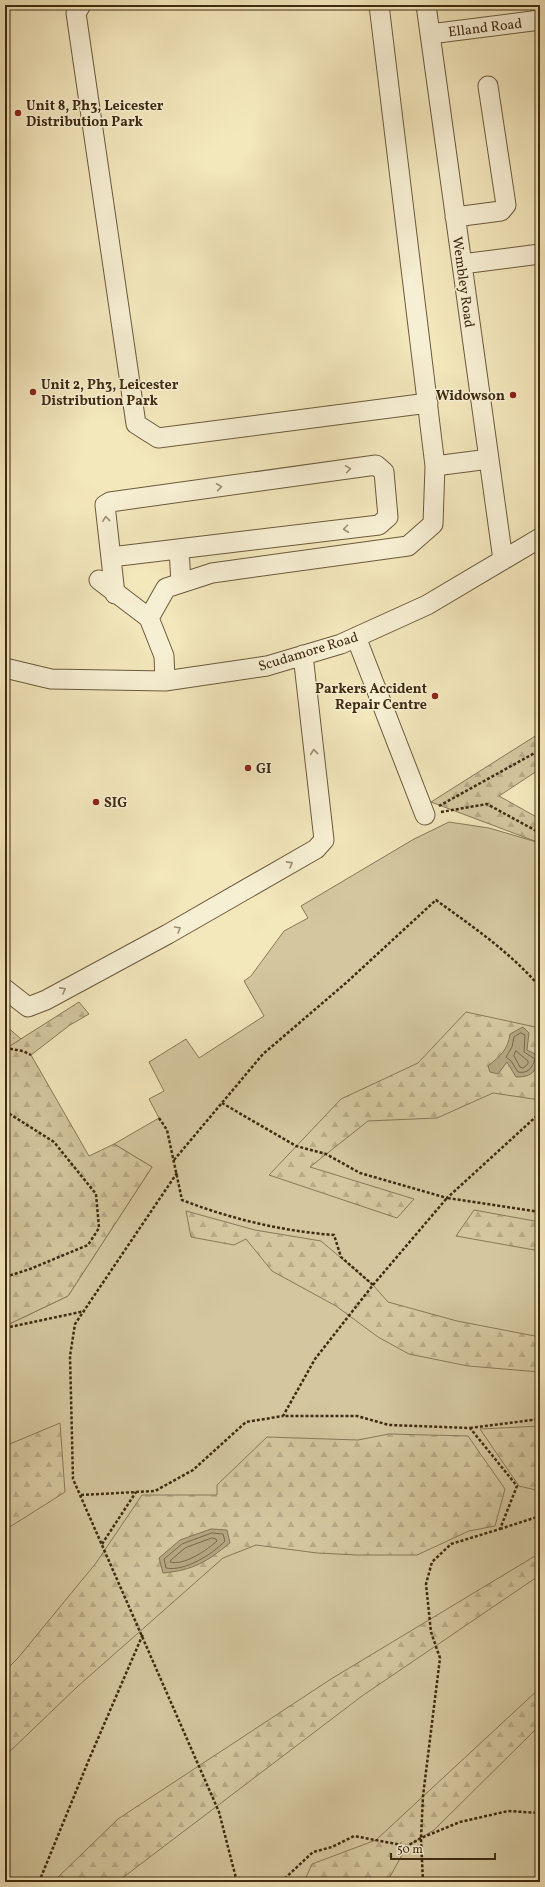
<svg xmlns="http://www.w3.org/2000/svg" width="545" height="1887" font-family="Vollkorn,serif">
<style>
.green{fill:#d4c79f;stroke:#897958}
.forest{fill:url(#forest-firs);stroke:#897958}
.park{fill:url(#park-dots);stroke:#897958}
.water{fill:#b5a782;stroke:#857554}
.lines{fill:none;stroke-linecap:round;stroke-linejoin:round}
.shore{stroke:#7a6949;stroke-width:1}
.minor-casing{stroke:#6b5a3b;stroke-width:21}
.path{stroke:#3e2b10;stroke-width:2.5;stroke-dasharray:3 2;stroke-linecap:butt}
.minor{stroke:#f7efd3;stroke-width:19}
.oneway{stroke:#9a8d72}
.poi-dot{fill:#8f2418;stroke:#f7efd3;stroke-width:1.5}
.labels{text-anchor:middle;stroke-width:3;stroke-linejoin:round;paint-order:stroke}
.street-label{font-size:14px;fill:#3e2b10;stroke:#f7efd3}
.poi-label{font-size:14px;font-weight:bold;fill:#3e2b10;stroke:#f7efd3;text-anchor:start}
</style>
<defs>
<pattern id="forest-firs" width="22" height="20" patternUnits="userSpaceOnUse"><rect width="22" height="20" fill="#d4c79f"/><path d="M5 1l3.5 6h-7zM16 11l3.5 6h-7z" fill="#b7ab88"/></pattern>
<pattern id="park-dots" width="8" height="8" patternUnits="userSpaceOnUse"><rect width="8" height="8" fill="#d4c79f"/><path d="M2 2h.1M6 6h.1" fill="none" stroke="#b7ab88" stroke-width="1.8" stroke-linecap="round"/></pattern>
</defs>
<rect width="100%" height="100%" fill="#f3e7bc"/>
<filter id="stains"><feTurbulence type="fractalNoise" baseFrequency=".005" numOctaves="4"/><feColorMatrix values="0 0 0 0 .2 0 0 0 0 .09 0 0 0 0 .02 0 0 0 .5 -.17"/></filter>
<radialGradient id="worn" r=".72"><stop offset=".6" stop-color="#630" stop-opacity="0"/><stop offset="1" stop-color="#630" stop-opacity=".3"/></radialGradient>
<path class="green" d="M449,822l40,6 51,15v1039h-535v-556l63,-30 84,-129 -38,-23 45,-26 -10,-19 15,-8 -15,-29 37,-23 13,19 65,-42 -20,-35 7,-5 33,-45 24,-13 -7,-12 113,-67z"/>
<path class="forest" d="M540,733v36l-41,27 41,23v24l-109,-41z
M79,1002l10,12 -19,11 -39,30 58,101 25,-12 38,23 -84,129 -63,30v-277z
M466,1012l74,16v72l-47,-7 -56,25 -69,3 -58,46 104,32 -17,19 -128,-43 72,-76 77,-36z
M474,1210l66,12v29l-84,-15z
M186,1211l69,19 66,11 52,44 15,17 69,19 83,16v35l-72,-6 -59,-12 -31,-17 -42,-31 -64,-35 -26,-32 -12,6 -43,-8z
M60,1423l5,69 -60,38v-84z
M540,1426v65l-21,-5 -39,-57z
M389,1434l79,2 37,53 -10,37 -26,5 -52,24h-61l-39,-2 -61,-8 -33,13 -146,129 -72,69v-85l13,-13 78,-95 46,-68h75v-10l50,-48 91,3z
M540,1553v22l-178,121 -245,186h-64l65,-63 213,-140z
M540,1688v37l-106,105 -27,16 -20,36h-83l8,-18 64,-24z"/>
<path class="park" d="M5,1025l16,14 -16,10z"/>
<path class="water" d="M523,1027l6,6 -2,17 12,6c-3,15 -6,21 -23,21l-9,-15 -9,12 -8,-2 -2,-6c12,-10 20,-16 22,-32z
M211,1529l16,1 3,13c-24,19 -36,27 -67,30l-4,-15 21,-18z"/>
<g class="lines">
<path class="shore" d="M521,1033l4,2 -1,17 11,7c-3,9 -7,15 -17,13l-7,-11 -5,-4 6,-10 2,-10z
M516,1051l12,10v3l-5,4 -3,-1 -6,-11z
M212,1533l11,1 2,7c-12,13 -41,31 -59,27l-2,-9 18,-15z
M212,1538l4,1 1,2c-10,9 -33,25 -47,21l1,-2 14,-12z"/>
<g class="minor-casing">
<path id="minor" d="M81,5l-5,8 60,411 22,14 270,-35
M426,5l77,555
M430,34l110,-14
M455,217l46,-6 5,-6 -18,-119
M462,264l78,-10
M435,466l54,-7
M179,549l2,34
M111,557l268,-32 9,-8 -4,-45 -8,-7 -266,37 -5,3 10,89
M99,580l50,38 15,38 1,25
M149,618l17,-30 46,-15 196,-27 25,-22 2,-58 -56,-461
M356,637l69,178
M5,668l46,11 114,2 102,-15 74,-22 86,-39 113,-67
M5,989l23,18 18,-7 122,-66 148,-85 8,-9 -21,-185"/>
</g>
<path class="path" d="M439,806l101,-56
M441,812l46,-8 53,29
M5,1048l18,3 8,4
M222,1103l74,43 30,8 34,19 87,25 93,-85
M5,1111l49,31 42,52 3,34 -11,17 -58,24 -25,8
M159,1118l8,12 15,70c49,19 100,31 152,35l7,22 32,28 -58,74 -32,57h74l32,9 81,3 47,58 -17,43 -49,15 -19,18 -6,22 5,48 9,26 -17,138 -2,42 2,44
M174,1160l89,-106 84,-72 89,-82c37,27 74,52 104,87
M177,1173l-102,151 -5,32 3,123 146,333 18,70
M373,1285l74,-87 93,14
M5,1328l80,-17
M470,1428l70,-9
M81,1495l74,-4 38,-21 53,-48 37,-6
M500,1529l40,-13
M102,1544l34,-52
M39,1882l51,-125 53,-123
M281,1882l32,-30 19,-5 22,-11 53,10 14,-8 39,-16 48,-11 32,2"/>
<use href="#minor" class="minor"/>
</g>
<defs><path id="oneway-chevron" d="M-2-3.5L2.5 0L-2 3.5" fill="none" stroke-width="1.6" stroke-linecap="round" stroke-linejoin="round"/></defs>
<g class="oneway">
<use href="#oneway-chevron" transform="translate(348 469) rotate(-8)"/>
<use href="#oneway-chevron" transform="translate(219 487) rotate(-8)"/>
<use href="#oneway-chevron" transform="translate(106 519) rotate(-96)"/>
<use href="#oneway-chevron" transform="translate(346 529) rotate(173)"/>
<use href="#oneway-chevron" transform="translate(314 752) rotate(-96)"/>
<use href="#oneway-chevron" transform="translate(290 864) rotate(-29)"/>
<use href="#oneway-chevron" transform="translate(178 929) rotate(-31)"/>
<use href="#oneway-chevron" transform="translate(63 990) rotate(-28)"/>
</g>
<g class="poi-dot">
<circle cx="18" cy="113" r="4"/>
<circle cx="33" cy="392" r="4"/>
<circle cx="513" cy="395" r="4"/>
<circle cx="435" cy="696" r="4"/>
<circle cx="248" cy="768" r="4"/>
<circle cx="96" cy="802" r="4"/>
</g>
<g class="labels">
<g class="street-label">
<text transform="translate(485 27) rotate(-7)" y="5">Elland Road</text>
<text transform="translate(464 282) rotate(82)" y="5">Wembley Road</text>
<text transform="translate(308 651) rotate(-17)" y="5">Scudamore Road</text>
</g>
<g class="poi-label">
<text x="26" y="110">Unit 8, Ph3, Leicester<tspan x="26" dy="16">Distribution Park</tspan></text>
<text x="41" y="389">Unit 2, Ph3, Leicester<tspan x="41" dy="16">Distribution Park</tspan></text>
<text x="505" y="400" text-anchor="end">Widowson</text>
<text x="427" y="693" text-anchor="end">Parkers Accident<tspan x="427" dy="16">Repair Centre</tspan></text>
<text x="256" y="773">GI</text>
<text x="104" y="807">SIG</text>
</g>
</g>
<rect width="545" height="1887" fill="none" stroke="#f3e7bc" stroke-width="20"/>
<rect x="6" y="6" width="533" height="1875" fill="none" stroke="#3e2b10" stroke-width="2"/>
<rect x="10" y="10" width="525" height="1867" fill="none" stroke="#3e2b10"/>
<path d="M391 1853v6h104v-6" fill="none" stroke="#3e2b10" stroke-width="2"/>
<text x="397" y="1853" font-size="12" fill="#3e2b10" stroke="#f7efd3" stroke-width="3" paint-order="stroke">50 m</text>
<rect width="100%" height="100%" filter="url(#stains)"/>
<rect width="100%" height="100%" fill="url(#worn)"/>
</svg>
